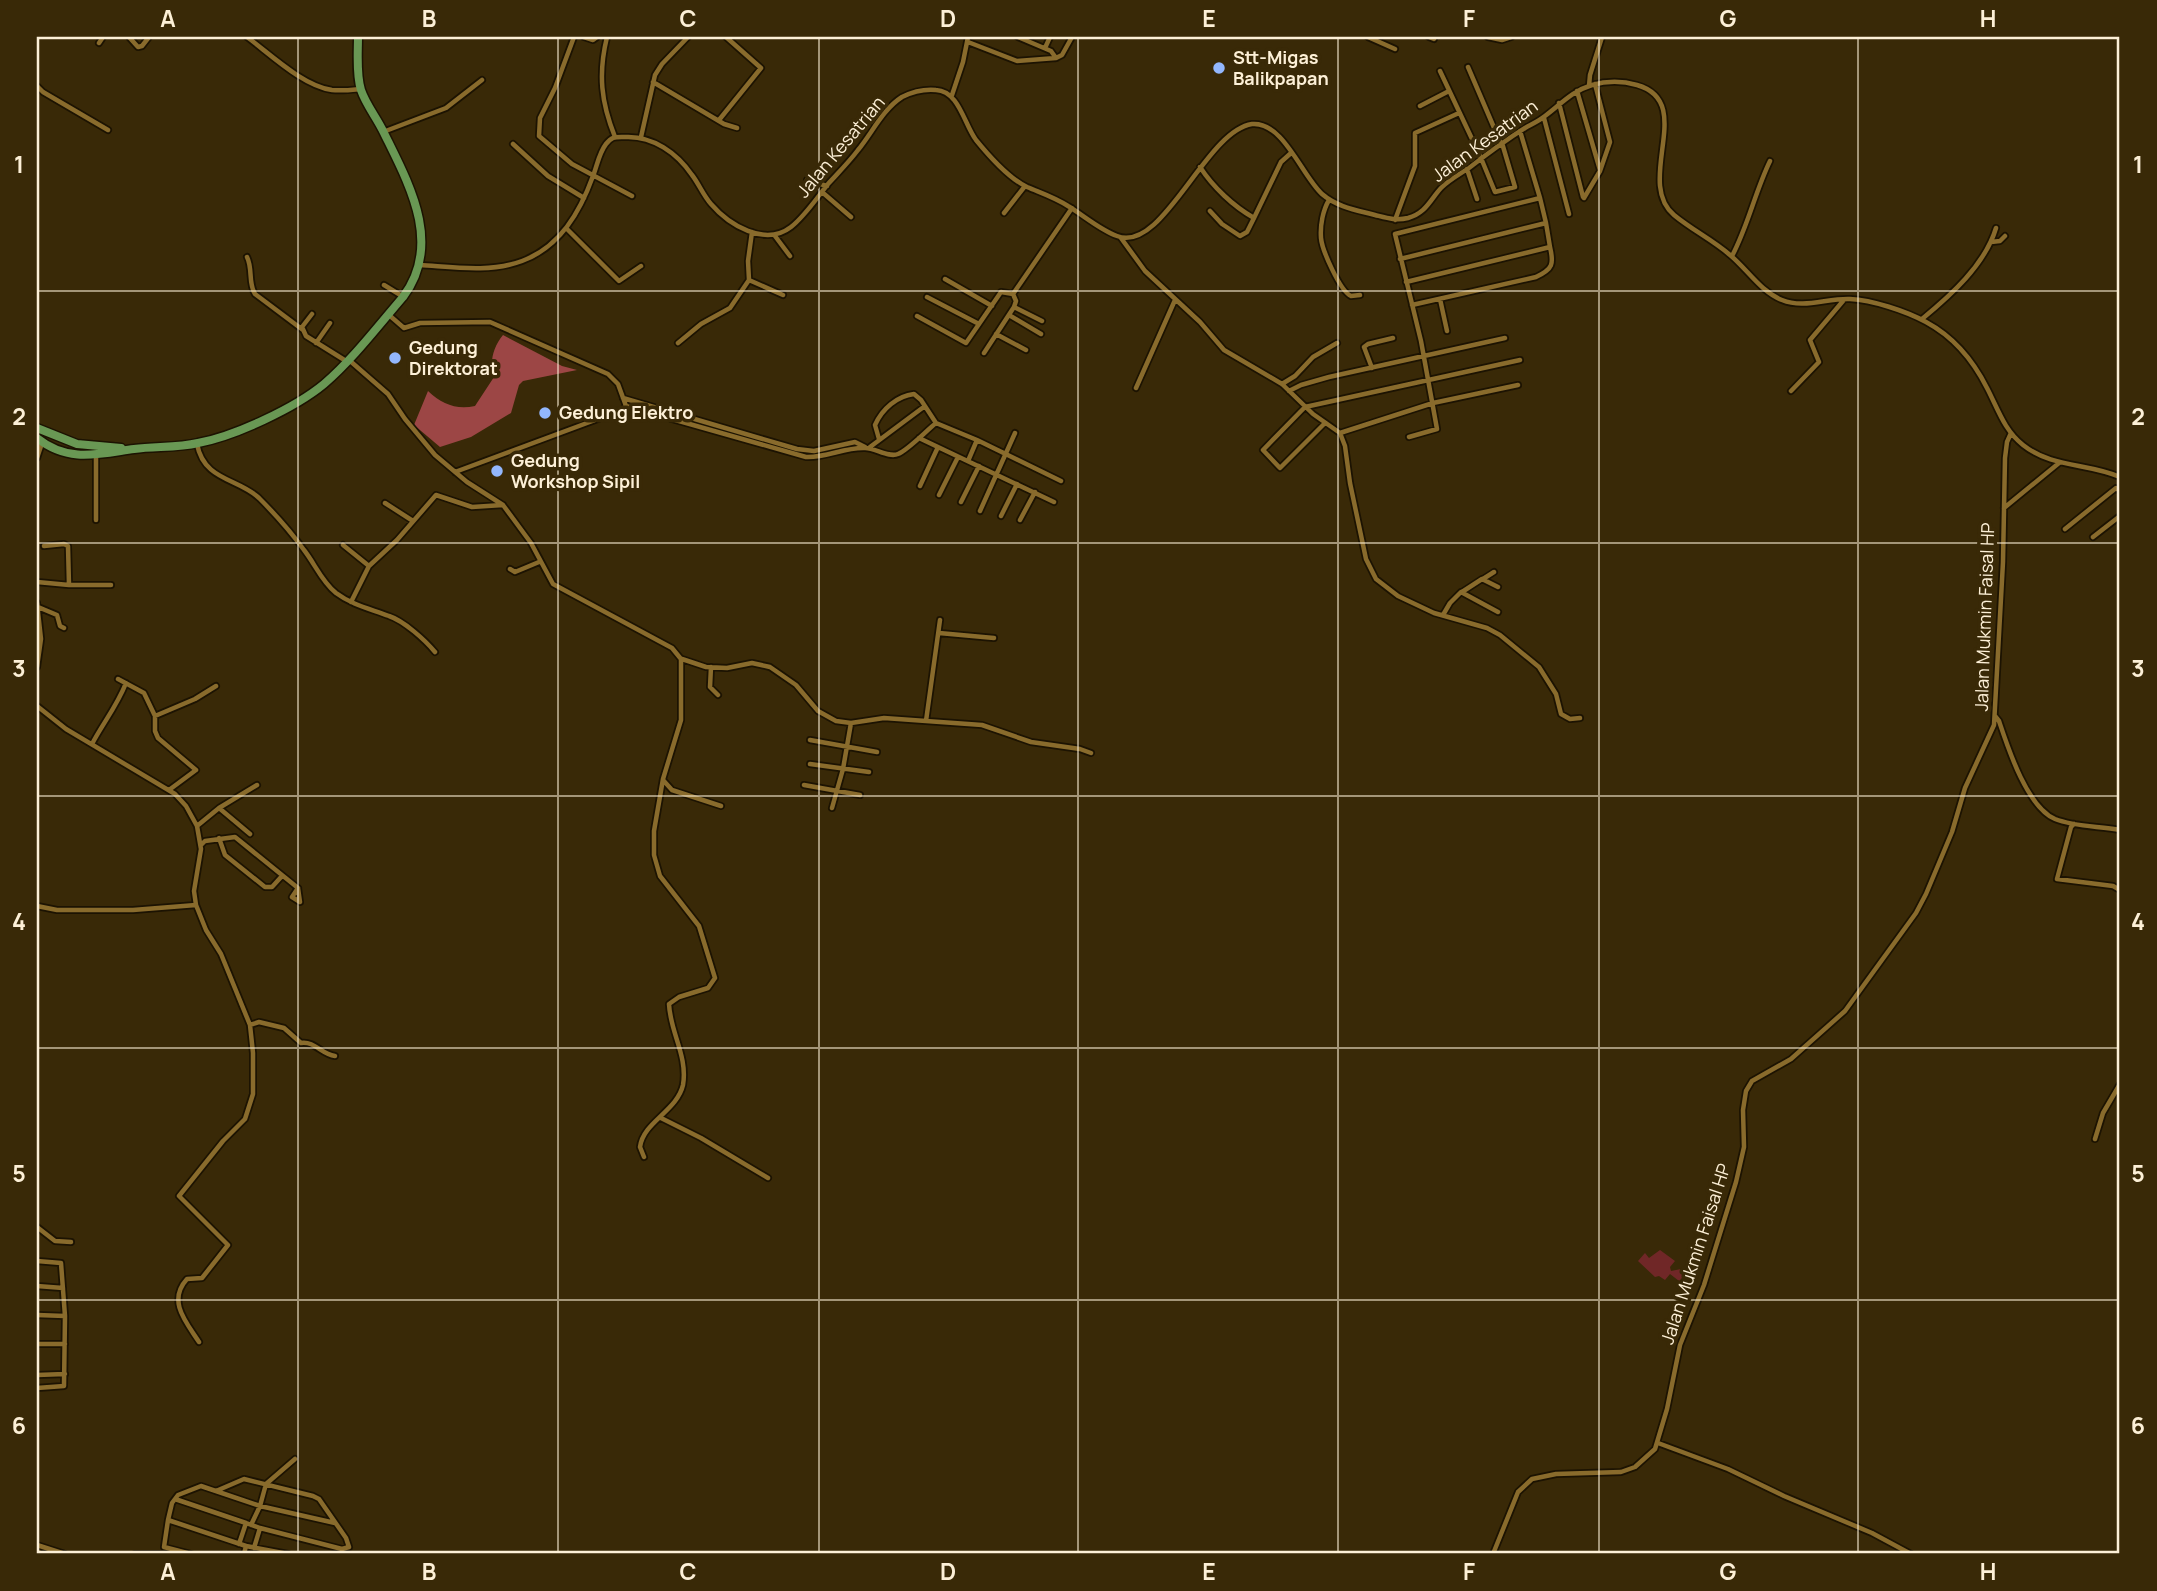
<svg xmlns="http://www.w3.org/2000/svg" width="2157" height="1591" font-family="Manrope,sans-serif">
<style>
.green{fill:#702727}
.forest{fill:#9c4645}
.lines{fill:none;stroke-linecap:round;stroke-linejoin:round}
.minor-casing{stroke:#1c1302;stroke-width:8}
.trunk-casing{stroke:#1c1302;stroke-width:11}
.minor{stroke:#896b2c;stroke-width:4.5}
.trunk{stroke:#699854;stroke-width:8}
.grid{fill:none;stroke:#fdf0d7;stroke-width:2;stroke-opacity:0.55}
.poi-dot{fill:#93b7fd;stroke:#392907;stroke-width:2.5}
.labels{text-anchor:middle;stroke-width:7;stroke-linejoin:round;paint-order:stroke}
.poi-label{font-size:18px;font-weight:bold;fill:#fdf0d7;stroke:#392907;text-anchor:start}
.street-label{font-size:18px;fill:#fdf0d7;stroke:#392907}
.neatline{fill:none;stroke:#fdf0d7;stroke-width:2.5}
.grid-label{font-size:23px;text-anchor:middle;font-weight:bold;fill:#fdf0d7}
</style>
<rect width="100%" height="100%" fill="#392907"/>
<path class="green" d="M1660,1250l15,11 -5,6 1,4 15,-3 10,6 -4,10h-9l-13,-10 -5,6 -6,-4 -4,1 -17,-16 7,-8 4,5z"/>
<path class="forest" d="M503,335l59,31 15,4 -54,11 -4,4 -8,28 -40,24 -31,10 -26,-22 14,-34c14,13 28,19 47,15l19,-29c-5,-14 -1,-30 9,-42z"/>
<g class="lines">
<g class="minor-casing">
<path id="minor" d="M129,37l9,10 4,-1 7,-9
M247,37c23,17 56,49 85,53 9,1 18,0 28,-1
M574,37l-19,51 -15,30 -1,18 33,28 60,32
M584,37l9,3 4,-3
M607,37c-9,37 -6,65 8,100
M1368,37l27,12
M1429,37l5,2
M1488,37l14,3 9,-3
M968,42l49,19 39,-3 -5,-7 -33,-14
M99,43l4,-6
M1045,48l5,-11
M1056,58l6,-3 10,-18
M1468,67l33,77
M1440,71l41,87 14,34 20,-5 -13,-44
M653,82l71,42 13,4
M37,86l6,6 65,38
M1589,86l1,-11 12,-38
M1577,91l23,79
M952,95l11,-33 5,-25
M1559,103l24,94
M1420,106l29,-15
M1544,118l25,96
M719,120l42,-52 -35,-31
M1520,131l20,67
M383,132l63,-24 36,-28
M641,137l14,-62 7,-11 26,-27
M513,144l35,32 36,22
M1200,167c13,20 33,39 54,51l27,-56 10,-9
M1467,169l10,30
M807,180l20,6
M822,192l29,25
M1584,198l16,-27 10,-29 -15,-58
M1329,200c-6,10 -9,25 -8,38 1,12 19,53 30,58l9,-1
M1210,211l12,13 18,12 7,-4 7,-14
M1004,213l21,-27
M1395,220l20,-54v-33l44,-20
M567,229l52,52 22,-15
M752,232l-4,29 1,19 34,15
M775,236l15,20
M1121,238l24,33 55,51 24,28 58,34 31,30 27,19 5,13 5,37 16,76 10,20 22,17 36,17 53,15 13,7 39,32 17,27 5,20 9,5 10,-1
M1991,242l9,-1 5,-5
M1732,256c16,-30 23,-64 38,-95
M247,257c6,12 1,26 8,37l48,36
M1400,259l146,-36 4,24 -144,35
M420,265c33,2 70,8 102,-4 38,-14 58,-49 71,-85 4,-10 6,-23 13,-32 6,-8 9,-7 20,-7 27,-1 51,16 66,38 7,9 11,20 19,29 18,21 54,43 80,23 14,-11 25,-28 37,-43 10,-11 21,-22 30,-34 14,-17 25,-41 44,-53 10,-5 23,-8 34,-7 23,1 28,34 40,50 13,16 32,38 51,47 14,6 27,10 41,19 15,9 32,24 49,30 46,18 88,-105 135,-112 31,-3 50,52 70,70 15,13 34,16 53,21 12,3 21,6 33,3 18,-5 22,-18 33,-30 8,-8 19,-14 28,-20 18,-14 37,-28 56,-40 7,-4 14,-7 20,-12 15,-11 27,-25 47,-31 14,-4 31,-4 45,0 60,17 -3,96 37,130 18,15 39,25 56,40 17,14 31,37 52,45 22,9 45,-2 68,-1 22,1 56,12 76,23 28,15 47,38 61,66 11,21 17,42 36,57 29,23 65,18 97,32
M945,279l47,27
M384,285l18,11
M927,297l52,27
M1440,299l7,32
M1412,305l124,-28c17,-8 18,-13 14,-30
M1014,307l28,14
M312,314l-10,13 4,9 40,25
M389,315l15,13 16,-5 70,-1 118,52 10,10 8,22 -4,4 -167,62
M1009,315l32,19
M917,316l49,27 35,-51 12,2 59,-86
M1922,319c28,-23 63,-54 74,-91
M996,334l30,16
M316,343l14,-20
M678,343l23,-19 29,-16 19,-28
M984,353l30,-46 2,-6 -3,-7
M349,360l39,34 17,25 30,36 32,27 36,23 28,38 22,41 119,64 9,11v61l-18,59 -9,52v24l6,21 39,50 16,52 -7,10 -29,9 -10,7c1,28 19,52 14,81 -6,26 -40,37 -43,62l4,10
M1372,368l-8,-21 4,-3 25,-6
M1282,384l13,-8 18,-19 24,-14
M1136,388l39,-88
M1289,391l12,-6 28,-8 176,-39
M1791,391l28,-29 -9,-22 33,-39
M623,398l174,51 17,2 41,-9 10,5
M626,406l180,51c20,1 39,-10 59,-9 10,0 24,10 33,6 10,-4 28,-23 38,-31
M1325,423l-45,45 -17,-18 42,-43 215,-47
M1340,433l93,-30 85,-18
M1409,437l28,-8 -16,-88 -26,-107 145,-36 6,25
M919,438l135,64
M879,439l-4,-14c7,-16 22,-29 39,-31l7,6 15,23 41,17 -9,21
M977,440l84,41
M197,444c7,37 41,34 62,54 16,16 32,34 45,52 11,14 18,32 32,43 16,12 35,16 53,23 15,5 36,24 46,36
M870,447l55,-41
M37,458l5,-15
M920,486l18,-39
M939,495l19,-38
M961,502l18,-36
M385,503l28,18
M2004,508l55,-45
M980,511l35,-78
M1001,516l16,-32
M96,520v-64
M1020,520l15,-28
M2065,529l51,-41 4,3
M2093,537l27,-21
M343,545l26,21
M44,546l20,-2 4,2 1,39
M510,569l5,3 24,-10
M1483,579l11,-7
M37,582l32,3h42
M1462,592l20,-13 16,8
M351,602l18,-36 28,-26 39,-45 36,12 31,-2
M37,603l4,36 -4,28
M38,607l19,8 3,11 4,2
M1443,615l7,-12 11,-11 37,20
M939,633l55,5
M682,659l24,8 21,1 25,-5 18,4 26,18 22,26 18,10 15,2 33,-5 98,7 49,17 49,7 11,4
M711,667l-1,20 8,8
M118,679l26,14 11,23v15l3,7 38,32 -27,20
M37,706l29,23 109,65 11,12 11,20 4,23 -7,42 2,14 10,25 15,24 29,71 3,28v41l-8,25 -22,22 -44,55 49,49 -26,33 -15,1c-20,22 -1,43 12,63
M155,716l40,-17 21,-13
M1995,716l4,5c9,27 28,86 56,98 20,8 44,7 65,11
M926,721l14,-101
M810,740l67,12
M92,744c11,-21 25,-38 34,-61
M810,764l59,8
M663,780l9,10 49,16
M804,785l56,10
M219,808l31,26
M832,808l11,-39 8,-46
M2074,824l-3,3 -14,52 56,7 7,4
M197,826l22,-18 38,-23
M219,838l6,17 40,32h7l10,-11
M201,845l4,-4 30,-4 63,51 2,14 -8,-5 6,-9
M37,906l20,4h76l63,-5
M250,1025l9,-3 25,6 17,15c14,-2 20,11 34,13
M661,1118l40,20 67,40
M2095,1139l8,-26 17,-29
M37,1227l18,14 16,1
M37,1261l24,2 4,53 -1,70 -27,2
M37,1286l26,2
M37,1315l28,1
M37,1344h28
M37,1375l28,-1
M1658,1443l70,26 56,27 88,37 39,21
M266,1484l29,-25
M216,1491l28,-12 69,17 6,3 27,39 3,9 -7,2 -82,-21
M175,1499l71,24
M168,1520l-4,27 27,7
M251,1525l9,-19 6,-22
M239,1544l7,-21 14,5 -6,20
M37,1545l28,9
M246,1546l-78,-26 4,-17 6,-8 23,-9 59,20 75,17
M37,1552l6,2
M135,1554h26
M244,1554l2,-8 42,8
M1493,1554l25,-62 14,-13 24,-5 65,-2 14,-5 20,-18 12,-40 13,-64 24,-60 32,-103 8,-35 -1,-37 3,-19 6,-10 39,-22 54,-48 71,-98 10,-19 26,-62 13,-44 29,-63 9,-163 2,-104 2,-16 4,-9"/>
</g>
<g class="trunk-casing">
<path id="trunk" d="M37,428l40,16 44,4
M37,438c31,25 61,16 97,11 21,-3 43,-1 64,-6 37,-7 97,-35 126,-59 29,-25 54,-58 79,-87 40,-53 6,-113 -19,-164 -7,-15 -18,-28 -23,-43 -5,-16 -3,-37 -3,-53"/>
</g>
<use href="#minor" class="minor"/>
<use href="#trunk" class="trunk"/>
</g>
<path class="grid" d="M298,37v1517M558,37v1517M819,37v1517M1078,37v1517M1338,37v1517M1599,37v1517M1858,37v1517M37,291h2083M37,543h2083M37,796h2083M37,1048h2083M37,1300h2083"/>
<g class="poi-dot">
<circle cx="1219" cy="68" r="7"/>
<circle cx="395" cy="358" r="7"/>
<circle cx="545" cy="413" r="7"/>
<circle cx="497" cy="471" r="7"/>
</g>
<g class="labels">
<g class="poi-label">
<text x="1233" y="64">Stt-Migas<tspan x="1233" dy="21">Balikpapan</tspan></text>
<text x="409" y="354">Gedung<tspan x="409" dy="21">Direktorat</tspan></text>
<text x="559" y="419">Gedung Elektro</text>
<text x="511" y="467">Gedung<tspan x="511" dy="21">Workshop Sipil</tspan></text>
</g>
<g class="street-label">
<text transform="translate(1485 141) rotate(-36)" y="6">Jalan Kesatrian</text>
<text transform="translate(841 147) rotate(-50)" y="6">Jalan Kesatrian</text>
<text transform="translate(1985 617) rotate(-88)" y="6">Jalan Mukmin Faisal HP</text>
<text transform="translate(1696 1254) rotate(-72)" y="6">Jalan Mukmin Faisal HP</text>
</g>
</g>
<rect width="2157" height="1591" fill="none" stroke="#392907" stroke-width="77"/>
<rect x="38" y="38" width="2080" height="1514" class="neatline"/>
<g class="grid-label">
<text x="168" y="27">A</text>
<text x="429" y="27">B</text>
<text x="688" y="27">C</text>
<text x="948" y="27">D</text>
<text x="1209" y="27">E</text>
<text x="1469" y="27">F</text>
<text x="1728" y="27">G</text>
<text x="1988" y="27">H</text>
<text x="19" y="173">1</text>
<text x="2138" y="173">1</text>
<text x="19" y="425">2</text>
<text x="2138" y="425">2</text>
<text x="19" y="677">3</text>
<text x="2138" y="677">3</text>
<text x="19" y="930">4</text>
<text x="2138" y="930">4</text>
<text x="19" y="1182">5</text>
<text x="2138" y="1182">5</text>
<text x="19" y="1434">6</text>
<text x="2138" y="1434">6</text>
<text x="168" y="1580">A</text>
<text x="429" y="1580">B</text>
<text x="688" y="1580">C</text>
<text x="948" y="1580">D</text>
<text x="1209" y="1580">E</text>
<text x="1469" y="1580">F</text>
<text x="1728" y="1580">G</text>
<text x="1988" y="1580">H</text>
</g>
</svg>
